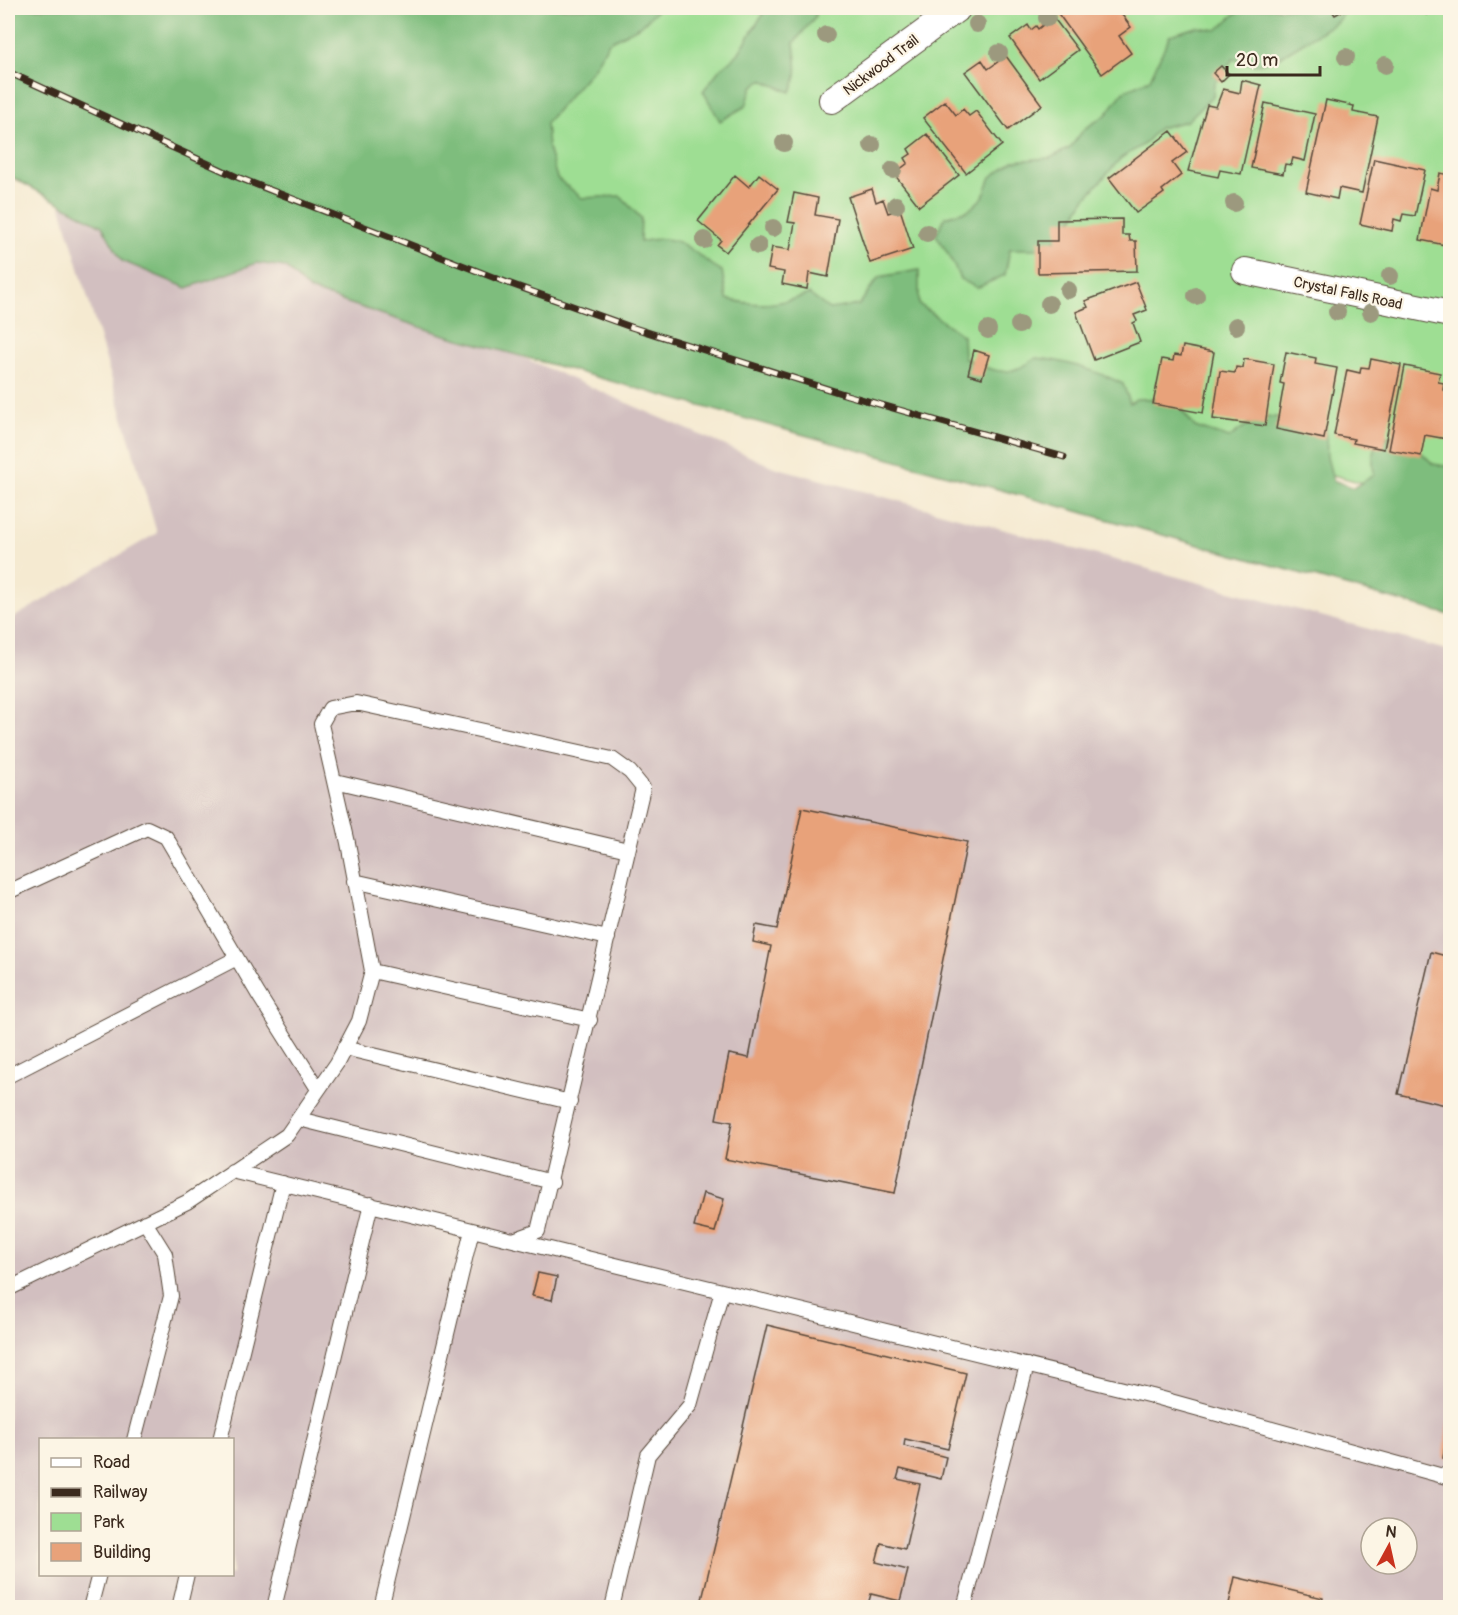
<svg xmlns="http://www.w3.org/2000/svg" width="1458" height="1615" font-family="Pangolin,sans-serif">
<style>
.industrial{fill:#d2bfc0;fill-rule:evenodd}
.green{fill:#9ede93;stroke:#6c8458;stroke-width:1.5}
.forest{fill:#7ebd7d;stroke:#5c744e;stroke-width:1.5}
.building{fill:#e8a27a}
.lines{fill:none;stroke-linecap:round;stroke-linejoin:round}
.service-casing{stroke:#574739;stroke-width:16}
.minor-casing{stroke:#574739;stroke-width:28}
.service{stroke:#fff;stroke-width:14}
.minor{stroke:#fff;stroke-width:26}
.rail-casing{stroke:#3b2a1e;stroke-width:7}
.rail{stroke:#fcf5e5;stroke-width:4.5;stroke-dasharray:14;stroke-linecap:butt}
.tree{fill:#9c997e}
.labels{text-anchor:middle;stroke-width:4.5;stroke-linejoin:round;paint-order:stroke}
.street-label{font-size:15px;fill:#3b2a1e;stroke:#fcf5e5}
</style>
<rect width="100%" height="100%" fill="#fcf5e5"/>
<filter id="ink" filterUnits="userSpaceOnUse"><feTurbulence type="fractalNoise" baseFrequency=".0167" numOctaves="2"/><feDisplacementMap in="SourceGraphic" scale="12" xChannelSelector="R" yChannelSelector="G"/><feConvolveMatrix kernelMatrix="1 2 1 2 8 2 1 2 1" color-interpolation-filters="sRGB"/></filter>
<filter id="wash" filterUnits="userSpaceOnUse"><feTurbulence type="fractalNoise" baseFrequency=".008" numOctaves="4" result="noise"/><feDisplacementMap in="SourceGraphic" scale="24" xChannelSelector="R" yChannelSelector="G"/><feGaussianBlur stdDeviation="1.35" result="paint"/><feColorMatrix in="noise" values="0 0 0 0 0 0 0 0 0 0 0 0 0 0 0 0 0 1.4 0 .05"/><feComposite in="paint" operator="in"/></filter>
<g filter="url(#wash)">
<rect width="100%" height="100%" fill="#f5ead1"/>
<path class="industrial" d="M44,149l730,318 676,184v956h-1442v-986l149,-88zM40,1440h192v134h-192zM1371,1528h36v36h-36z"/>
<path class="green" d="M50,8h1400v499l-708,-194z"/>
<path class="forest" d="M8,8h651l-17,17 -33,17 -16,27 -47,54 2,25 9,30 25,20 38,-2 21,22 -1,24c44,-11 47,9 82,29l5,28c31,8 52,6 82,-5l20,15 30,-4 20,-28 40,-7v34l44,32 1,22c30,13 43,22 72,0 30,3 61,13 87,26l7,19 6,-4 36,-1 23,29 34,11c16,-13 35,-26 56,-19 18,6 22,10 41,8l1,30 6,23 20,8 21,-13c-2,-23 -5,-30 18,-40l22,10 19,19 17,3v148l-1012,-282 -129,-43 -24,-23 -28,-4 -70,25 -65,-27 -20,-35 -94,-51z
M754,8h63l-2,9 -21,26c2,17 6,35 -4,49l-28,-12 -10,7 -6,19 -26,15 -17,-30 17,-22 18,-15 25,-40z
M1242,8h105l-10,14 -59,36 -23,7 -22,-6 -19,25 -1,12 -26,25 -28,7 -16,17 -22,13 -36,41 -20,33 -21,17h-34l-5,26 -28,13 -17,-9 -10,-22 -14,-22 9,-18 24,-7 14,-13 8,-20 22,-16 37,-3 20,-10 14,-19 22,-14 18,-24 26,-12 20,-44 27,-8 20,3z"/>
<g id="blocks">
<path class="building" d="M1054,8h63l14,19 -12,9 12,17 -29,21z
M1330,8h18l-13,7z
M1416,8h17l-6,7z
M1053,17l25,33 -39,29 -29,-41 18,-13 3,5 5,-4 2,3z
M1006,56l36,49 -34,25 -43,-58 17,-12 6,9z
M1221,66l8,8 -8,8 -8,-9z
M1242,80l19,5 -20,89 -21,-4 -2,7 -30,-6 19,-66 9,2 7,-18 17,4z
M1326,100l28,6 -1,6 25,5 -16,76 -23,-5 -2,11 -31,-7z
M945,101l11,14 7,-6 6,7 7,-5 26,34 -36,28 -43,-55z
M1265,103l50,11 -10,47 -12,-3 -2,7 -6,-1 -2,10 -32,-6z
M1171,131l16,21 -15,11 9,12 -19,15 2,3 -28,20 -27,-35z
M927,134l32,41 -40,31 -25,-32 14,-11 -3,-5 6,-4 -3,-5z
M1374,159l51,11 -10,46 -12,-2 -2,7 -7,-2 -2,12 -32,-7z
M1440,173l10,2v71l-30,-6 10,-52 7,2z
M759,174l19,15 -52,63 -9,-7 4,-5 -23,-19 37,-46 14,12z
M872,189l4,13 7,-3 5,14 12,-4 13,40 -43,14 -22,-66z
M794,193l24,5 -3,17 23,4 -10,58 -19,-4 -2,16 -25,-5 2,-12 -16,-3 4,-22 18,3 5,-27 -7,-1z
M1122,219v16h7l1,6h6l1,30 -99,2v-32h19v-21z
M1136,282l11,28 -13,5 3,6 -4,2 7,19 -46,18 -18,-48 12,-5 -3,-6z
M1183,346l31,6 -11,61 -50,-9 9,-45 11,2 1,-6 7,1z
M974,350l15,5 -7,23 -14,-4z
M1286,352l30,6 -1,6 22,4 -13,71 -48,-10 8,-45 -4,-1z
M1244,359l30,5 -9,62 -52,-7 7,-48 15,2 1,-6 7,1z
M1371,359l30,6 -17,84 -31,-6 1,-4 -20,-4 13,-65 13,3 1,-6 8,1z
M1405,366l35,7 -2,9 6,1 -1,7 7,2v27l-3,20 -22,-4 -4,21 -32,-6z
M802,808l165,34 -72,351 -170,-34 7,-37 -16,-3 13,-65 20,4 22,-112 -18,-4 3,-17 21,4z
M1431,952l19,5v149l-52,-12z
M703,1193l21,6 -9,33 -21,-5z
M538,1273l19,4 -5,23 -20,-4z
M767,1325l199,48 -18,76 -43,-10 -1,7 42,11 -5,22 -41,-10 -3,10 23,5 -15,65 -24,-6 -5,19 32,8 -8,31 -29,-7 -4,14h-167z
M1449,1421l1,1v37l-7,-1z
M1235,1577l88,21 -2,10h-93z"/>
</g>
</g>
<g filter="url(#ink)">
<use href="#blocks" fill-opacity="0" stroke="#574739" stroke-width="1.5"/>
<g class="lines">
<g class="service-casing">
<path id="service" d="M335,781l293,69
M354,881l254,57
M8,892l139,-64 19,9 92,157 60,95
M372,971l218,49
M344,1048l226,54
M8,1076l229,-118
M299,1119l253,63
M513,1240l639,156 298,82
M8,1289l179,-87 100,-67 50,-72 22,-42 13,-50 -24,-128 -27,-119 9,-16 26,-5 256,56 18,13 13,16 -105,443 -25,9 -281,-69
M134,1440l37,-144 -6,-42 -20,-32
M220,1440l63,-257
M90,1608l9,-34
M179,1608l8,-34
M274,1608l97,-404
M381,1608l91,-378
M612,1608l36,-153 42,-50 32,-114
M964,1608l63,-243"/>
</g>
<g class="minor-casing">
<path id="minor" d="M832,100l126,-92
M1245,271l205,43"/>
</g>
<use href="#service" class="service"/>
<use href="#minor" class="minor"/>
<g class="rail-casing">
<path id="rail" d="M8,72l229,105 271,106 123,44 216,68 217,62"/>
</g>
<use href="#rail" class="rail"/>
</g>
<g class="tree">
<circle cx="1047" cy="18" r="9"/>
<circle cx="977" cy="24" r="9"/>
<circle cx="826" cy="35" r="9"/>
<circle cx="999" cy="53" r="9"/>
<circle cx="1346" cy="57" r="9"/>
<circle cx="1385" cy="65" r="9"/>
<circle cx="784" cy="143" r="9"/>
<circle cx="872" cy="145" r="9"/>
<circle cx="893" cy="170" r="9"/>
<circle cx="1234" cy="203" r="9"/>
<circle cx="896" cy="205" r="9"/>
<circle cx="773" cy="228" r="9"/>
<circle cx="927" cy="233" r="9"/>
<circle cx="704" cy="240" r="9"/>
<circle cx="758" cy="246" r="9"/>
<circle cx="1390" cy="276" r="9"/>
<circle cx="1068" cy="290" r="9"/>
<circle cx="1196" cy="296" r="9"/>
<circle cx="1049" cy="304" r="9"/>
<circle cx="1337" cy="312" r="9"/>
<circle cx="1371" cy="312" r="9"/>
<circle cx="1019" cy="325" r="9"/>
<circle cx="1236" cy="326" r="9"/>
<circle cx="988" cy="330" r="9"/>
</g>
</g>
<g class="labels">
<g class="street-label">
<text transform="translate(881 65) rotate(-37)" y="5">Nickwood Trail</text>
<text transform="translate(1348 293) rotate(12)" y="5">Crystal Falls Road</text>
</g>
</g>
<rect width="1458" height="1615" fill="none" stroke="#fcf5e5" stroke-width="30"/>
<rect x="39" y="1438" width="195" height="138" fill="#fcf5e5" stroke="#afa495" stroke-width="1.5"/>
<rect x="51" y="1458" width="30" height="9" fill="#ffffff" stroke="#afa495" stroke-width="1.5"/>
<text x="93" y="1468" font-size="18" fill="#3b2a1e">Road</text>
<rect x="51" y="1488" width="30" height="9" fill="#3b2a1e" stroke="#afa495" stroke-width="1.5"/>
<text x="93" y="1498" font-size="18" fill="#3b2a1e">Railway</text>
<rect x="51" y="1513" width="30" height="18" fill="#9ede93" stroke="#afa495" stroke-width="1.5"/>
<text x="93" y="1528" font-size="18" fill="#3b2a1e">Park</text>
<rect x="51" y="1543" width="30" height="18" fill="#e8a27a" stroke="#afa495" stroke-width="1.5"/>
<text x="93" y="1558" font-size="18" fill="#3b2a1e">Building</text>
<g transform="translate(1389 1546) rotate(8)"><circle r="28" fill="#fcf5e5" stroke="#afa495" stroke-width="1.5"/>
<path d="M0-4.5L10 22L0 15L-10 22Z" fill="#c8321e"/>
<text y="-9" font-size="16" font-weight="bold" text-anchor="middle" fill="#3b2a1e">N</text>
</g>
<path d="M1227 66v9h93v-9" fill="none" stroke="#3b2a1e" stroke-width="3"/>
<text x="1236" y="66" font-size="18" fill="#3b2a1e" stroke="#fcf5e5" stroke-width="4.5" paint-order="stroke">20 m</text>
</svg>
